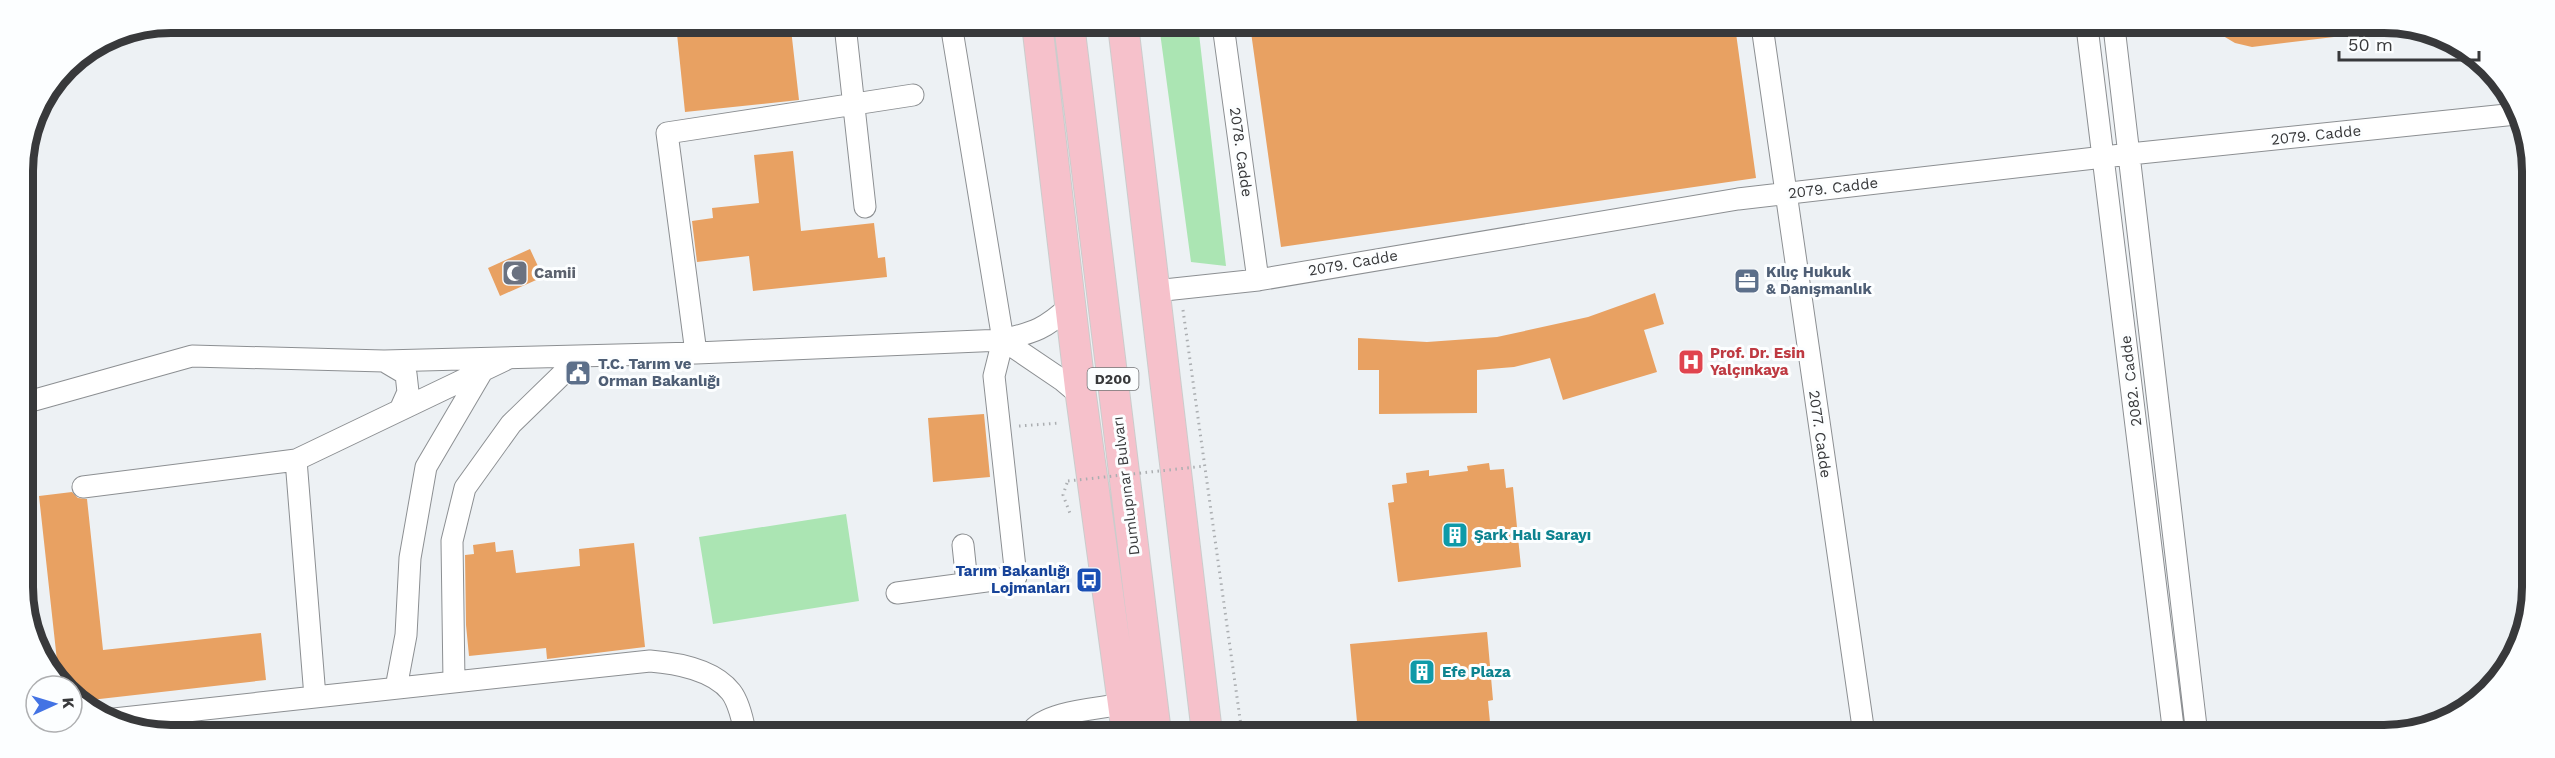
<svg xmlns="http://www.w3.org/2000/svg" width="2555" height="758" font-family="'Work Sans',sans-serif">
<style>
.green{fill:#abe5b3}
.building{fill:#e8a162}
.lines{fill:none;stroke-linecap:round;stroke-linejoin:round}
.minor-casing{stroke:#8c8f92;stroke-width:23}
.highway-casing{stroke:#cbcccc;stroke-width:32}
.path{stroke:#abaeb1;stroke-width:3;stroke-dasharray:1.5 4.5;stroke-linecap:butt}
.minor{stroke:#fff;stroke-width:21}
.highway{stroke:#f6c1cb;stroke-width:30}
.path-bridge{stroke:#abaeb1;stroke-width:3;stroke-dasharray:1.5 4.5;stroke-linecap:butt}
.labels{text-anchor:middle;stroke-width:6;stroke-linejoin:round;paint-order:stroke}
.shield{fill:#fcfeff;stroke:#737476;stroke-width:1.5}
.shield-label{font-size:14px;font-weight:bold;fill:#38393b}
.street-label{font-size:15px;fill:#38393b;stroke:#fcfeff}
.service-label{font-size:15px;font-weight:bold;fill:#4e5e75;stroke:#fcfeff;text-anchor:start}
.worship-label{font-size:15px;font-weight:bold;fill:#5b616d;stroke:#fcfeff;text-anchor:start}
.health-label{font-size:15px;font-weight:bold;fill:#be3a42;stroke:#fcfeff;text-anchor:start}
.culture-label{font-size:15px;font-weight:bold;fill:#0d838f;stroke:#fcfeff;text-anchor:start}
.transit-label{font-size:15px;font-weight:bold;fill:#164399;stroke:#fcfeff;text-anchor:end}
.rim{fill:none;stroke:#38393b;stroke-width:8}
</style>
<rect width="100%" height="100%" fill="#edf1f4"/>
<path class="green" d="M1159,25h39l28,241 -35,-4z
M846,514l13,87 -146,23 -14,-87z"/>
<path class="building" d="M676,24h49l1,12 65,-7 8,71 -114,12z
M1250,25l485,1 21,152 -475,69z
M2208,27h126v10l-82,10 -17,-4z
M793,151l8,80 73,-8 4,35 7,-1 2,20 -134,14 -4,-35 -52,6 -5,-41 21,-3 -1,-10 47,-5 -5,-48z
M530,249l13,28 -43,19 -12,-28z
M1655,293l9,31 -20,6 13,42 -94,28 -13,-42 -36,9 -37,3v43l-98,1v-44h-21v-32l69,4 70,-5 91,-20z
M984,414l6,63 -57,5 -5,-64z
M1489,463l1,7 14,-1 2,19 7,-1 8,80 -123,15 -10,-79 6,-1 -2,-17 15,-2 -1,-10 23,-3v6l39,-5 -1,-5z
M72,492l6,6 9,1 16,151 158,-17 5,47 -184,21 -10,-6v-9h-9l-4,-7 -20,-183z
M495,542l1,10 17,-2 3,23 64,-7 -1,-17 55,-6 11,104 -98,12 -1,-11 -77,8 -3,-31 -1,-70 9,-1 -1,-9z
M1487,632l6,68 -5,1 3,32h-133l-8,-89z"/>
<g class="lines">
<g class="minor-casing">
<path id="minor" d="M845,25l20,182
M1223,25l35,255
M1762,26l102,708
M2087,27l87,708
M2114,27l83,708
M913,95l-246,38 29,220 307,-13c32,-8 42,-11 67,-34
M1155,291l103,-11 480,-81 392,-45 386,-40
M1003,340l59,40 19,16
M509,358l-213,102 19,237 335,-36c26,2 64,9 81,31 7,9 12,29 14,40
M384,361l22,13 2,18 -8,18
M24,403l168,-47 192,5 312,-8
M83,487l213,-27
M963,545l4,38
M897,593l119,-16 -22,-201 9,-36 -52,-316
M454,682l-2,-141 13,-53 46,-64 70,-68
M396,688l10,-53 4,-77 16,-91 57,-97
M114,719l201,-22
M1031,732c15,-21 66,-23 91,-28"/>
</g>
<g class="highway-casing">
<path id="highway" d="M1037,24l44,372 46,337
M1069,24l87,709
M1123,25l84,708"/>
</g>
<path class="path" d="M1183,310l59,423
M1019,426l41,-3
M1067,483l-4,12 8,21"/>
<use href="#minor" class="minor"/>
<use href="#highway" class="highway"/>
<path class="path-bridge" d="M1068,481l137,-15"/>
</g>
<defs>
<g id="mosque-square" transform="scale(1.35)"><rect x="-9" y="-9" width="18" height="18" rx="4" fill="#6b7280" stroke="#fcfeff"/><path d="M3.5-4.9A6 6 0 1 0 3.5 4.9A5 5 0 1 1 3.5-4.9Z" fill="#fff"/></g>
<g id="office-square" transform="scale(1.35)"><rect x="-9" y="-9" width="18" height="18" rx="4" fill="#5c6f8a" stroke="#fcfeff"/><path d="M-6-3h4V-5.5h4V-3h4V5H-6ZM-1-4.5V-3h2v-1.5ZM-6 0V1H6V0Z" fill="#fff"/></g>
<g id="hospital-square" transform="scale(1.35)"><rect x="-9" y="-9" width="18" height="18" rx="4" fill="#e0444e" stroke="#fcfeff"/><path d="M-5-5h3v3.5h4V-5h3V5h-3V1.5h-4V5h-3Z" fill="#fff"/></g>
<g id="civic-square" transform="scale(1.35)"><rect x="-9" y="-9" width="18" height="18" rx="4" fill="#5c6f8a" stroke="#fcfeff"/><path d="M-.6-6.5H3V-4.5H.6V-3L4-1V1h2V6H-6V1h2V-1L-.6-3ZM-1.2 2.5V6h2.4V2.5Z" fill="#fff"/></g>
<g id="building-square" transform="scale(1.35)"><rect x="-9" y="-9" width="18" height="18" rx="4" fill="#0f9aa8" stroke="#fcfeff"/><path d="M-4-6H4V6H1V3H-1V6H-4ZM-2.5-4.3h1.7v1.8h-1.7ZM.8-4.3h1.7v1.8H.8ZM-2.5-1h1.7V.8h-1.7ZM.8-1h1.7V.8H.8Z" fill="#fff"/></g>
<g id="bus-square" transform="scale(1.35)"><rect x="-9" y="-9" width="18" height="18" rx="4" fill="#1a4fb4" stroke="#fcfeff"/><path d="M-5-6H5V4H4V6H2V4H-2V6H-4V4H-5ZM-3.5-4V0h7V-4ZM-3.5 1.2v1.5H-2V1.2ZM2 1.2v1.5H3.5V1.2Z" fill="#fff"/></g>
</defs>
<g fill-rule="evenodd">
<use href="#mosque-square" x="515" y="273"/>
<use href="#office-square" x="1747" y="281"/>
<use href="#hospital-square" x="1691" y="362"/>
<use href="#civic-square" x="578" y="373"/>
<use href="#building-square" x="1455" y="535"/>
<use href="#bus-square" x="1089" y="580"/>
<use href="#building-square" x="1422" y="672"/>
</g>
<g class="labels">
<rect class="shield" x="1087.5" y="368" width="51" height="22" rx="4.5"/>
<g class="shield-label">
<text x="1113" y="384">D200</text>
</g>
<g class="street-label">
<text transform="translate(2316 135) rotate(-6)" y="5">2079. Cadde</text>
<text transform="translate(1241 152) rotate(82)" y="5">2078. Cadde</text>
<text transform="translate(1833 188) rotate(-7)" y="5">2079. Cadde</text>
<text transform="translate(1353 263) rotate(-10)" y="5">2079. Cadde</text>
<text transform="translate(2131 381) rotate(-97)" y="5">2082. Cadde</text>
<text transform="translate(1820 434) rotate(82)" y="5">2077. Cadde</text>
<text transform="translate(1126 486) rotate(-97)" y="5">Dumlupınar Bulvarı</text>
</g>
<g class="service-label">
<text x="1766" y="277">Kılıç Hukuk<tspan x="1766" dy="17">&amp; Danışmanlık</tspan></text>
<text x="598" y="369">T.C. Tarım ve<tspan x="598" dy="17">Orman Bakanlığı</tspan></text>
</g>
<g class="worship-label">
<text x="534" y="278">Camii</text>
</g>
<g class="health-label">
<text x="1710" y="358">Prof. Dr. Esin<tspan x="1710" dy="17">Yalçınkaya</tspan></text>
</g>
<g class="culture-label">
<text x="1474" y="540">Şark Halı Sarayı</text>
<text x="1442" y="677">Efe Plaza</text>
</g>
<g class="transit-label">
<text x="1070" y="576">Tarım Bakanlığı<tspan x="1070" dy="17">Lojmanları</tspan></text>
</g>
</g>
<path d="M0 0H2555V758H0ZM171 33H2384A138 138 0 0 1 2522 171V587A138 138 0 0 1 2384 725H171A138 138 0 0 1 33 587V171A138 138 0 0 1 171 33Z" fill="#fcfeff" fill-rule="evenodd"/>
<path class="rim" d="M171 33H2384A138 138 0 0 1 2522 171V587A138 138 0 0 1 2384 725H171A138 138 0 0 1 33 587V171A138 138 0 0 1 171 33Z"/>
<g transform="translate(54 704) rotate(86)"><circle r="28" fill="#fcfeff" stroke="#aeafb1" stroke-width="1.5"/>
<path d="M0-4.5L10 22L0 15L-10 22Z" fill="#4373e4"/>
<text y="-9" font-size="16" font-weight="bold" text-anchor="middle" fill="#38393b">K</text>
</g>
<path d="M2339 51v9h140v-9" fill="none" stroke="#38393b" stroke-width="3"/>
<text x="2348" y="51" font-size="18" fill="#38393b" stroke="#fcfeff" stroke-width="4.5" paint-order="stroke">50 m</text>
</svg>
